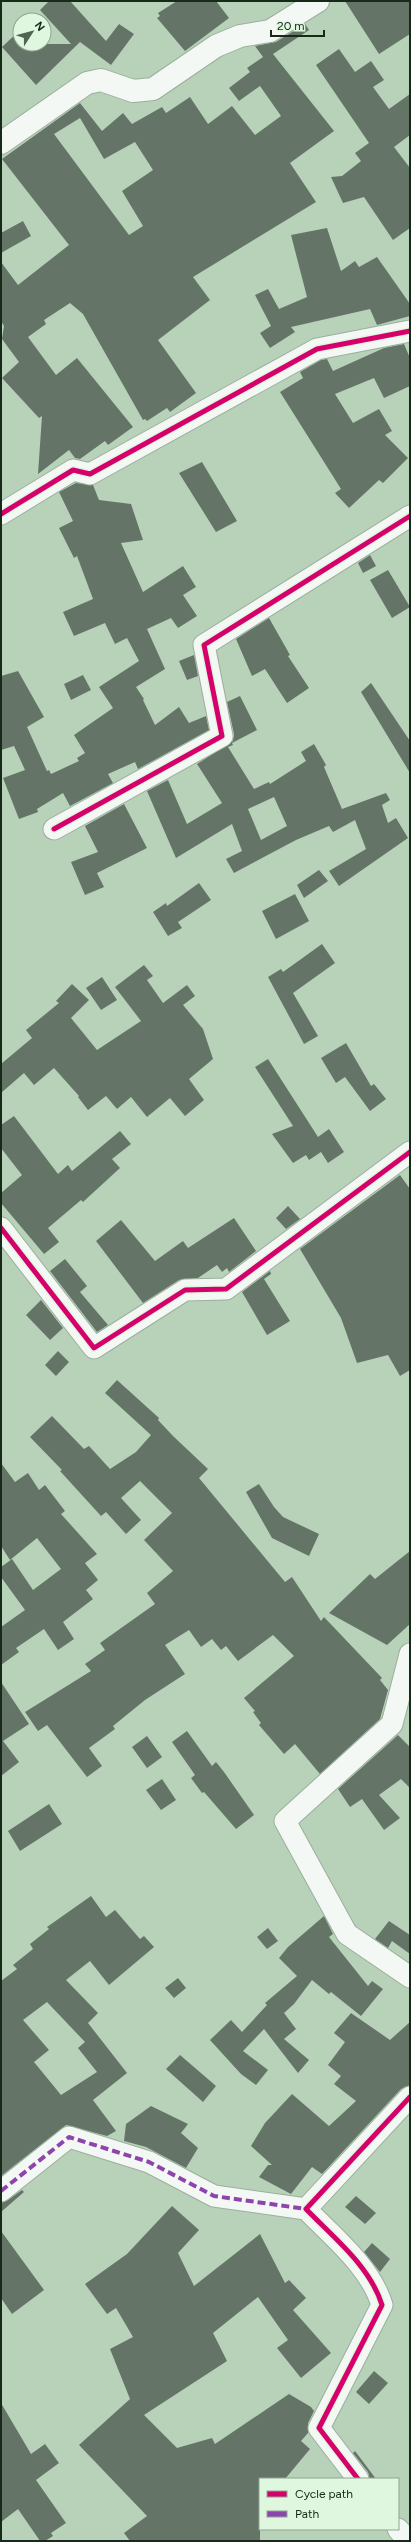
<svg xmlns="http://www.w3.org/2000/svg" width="411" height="2542" font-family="Figtree,sans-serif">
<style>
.building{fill:#647568;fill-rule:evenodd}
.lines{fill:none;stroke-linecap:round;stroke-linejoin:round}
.street-casing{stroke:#9baf9b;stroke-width:23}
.secondary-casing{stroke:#9baf9b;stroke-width:24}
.street{stroke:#f4f8f5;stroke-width:21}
.secondary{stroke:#f4f8f5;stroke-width:22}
.quiet{stroke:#8e44ad;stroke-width:4;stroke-dasharray:8 4;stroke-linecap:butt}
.cycleway-casing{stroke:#dff6df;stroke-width:8}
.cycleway{stroke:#d6006c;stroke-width:5}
</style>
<rect width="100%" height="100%" fill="#b8d2ba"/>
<path class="building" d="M49,1h21l36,40 13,-17 15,10 -23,31 -31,-23 -44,43 -34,-38 18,-17v14h51l-31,-34z
M177,1h39l13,17 -44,33 -28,-33 3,-2 -2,-3z
M345,1h65v33l-31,20z
M305,24l4,6 -36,24 61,77 -44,32 26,39 -123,75 17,23 -52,40 38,53 -26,19 -3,-4 -20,13 -2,-2 -2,1 -60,-106 -13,-11 -26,17 2,4 -18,13 28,38 21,-17 56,69 -25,18 -3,-4 -25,18 -5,-1 -6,-8 -31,24 4,-58 -3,2 -37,-40 17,-16 -17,-23 2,-13 -3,-5v-59l17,23 51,-40 -67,-86 78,-56 22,28 21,-18 9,11 30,-17 4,6 24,-16 18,27 24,-18 23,29 26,-19 -21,-30 -21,15 -10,-13 21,-16 -3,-4 16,-11 -8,-11 21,-4zM80,118l24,41 31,-17 18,28 -31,21 21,35 -14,9 -75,-101z
M339,49l16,23 16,-11 13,19 -11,7 16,22 21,-15v41l-16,12 16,21v60l-17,12 -29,-43 -21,6 -12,-26 11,-1 19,-15 -6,-8 14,-10 -53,-78z
M23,221l8,15 -30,17v-20z
M327,228l14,43 14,-10 4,6 18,-10 33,47v12l-33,9 -7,-16 -79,18 4,5 -25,16 -10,-15 11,-7 -16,-31 13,-6 11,20 28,-12 -16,-62z
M404,344l6,14v28l-26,12 -10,-20 -39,16 18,29 26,-14 13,22 -7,4 23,23 -25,25 -4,-3 -30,28 -14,-15 6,-4 -61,-97 23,-14 -3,-6 21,-12 6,-1 6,12 51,-23z
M202,462l35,59 -21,11 -37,-59z
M76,483l17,2 6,15 32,4 12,36 -22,3 22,49 40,-26 13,21 -13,8 14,21 -19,12 -7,-10 -24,11 18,40 -29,18 8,12 -1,1 12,25 24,-18 10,16 17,-7 3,14 -71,39 -3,-7 -27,12 5,9 -43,23 -7,-13 -26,16 1,3 -19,7 -16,-41 22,-8 -11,-24 -13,4v-74l17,-5 26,46 -17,10 20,44 2,-1 2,4 28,-13 -2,-3 8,-5 -11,-18 39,-27 -14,-21 40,-26 -12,-23 -12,6 -10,-21 -31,13 -11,-24 30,-13 -16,-43 -3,2 -15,-30 14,-7 -14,-29z
M370,555l6,11 -13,7 -5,-10z
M388,570l22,37 -18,11 -22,-38z
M269,618l21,37 -2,1 21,32 -22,15 -22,-34 -13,7 -16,-37z
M194,655l4,21 -11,4 -8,-19z
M83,675l8,15 -20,10 -7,-16z
M371,683l39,58v32l-49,-81z
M240,696l17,34 -25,13 1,2 -5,2 26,42 15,-7 1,2 36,-23 -5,-9 13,-8 12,21 -2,2 18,42 44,-16 4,7 -8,5 6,18 8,-5 12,20 -69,48 -10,-15 37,-22 -11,-29 -22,12 -4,-6 -33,14 -62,33 -8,-14 16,-8 -10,-27 -56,34 -29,-67 21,-11 19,44 35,-21 -25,-39 36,-23 1,-7 -7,-32zM274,797l13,29 -26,14 -13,-31z
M124,804l23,44 -50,25 7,14 -19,8 -14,-33 27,-10 -13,-26z
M319,870l9,11 -24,17 -7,-13z
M199,883l12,17 -33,22 4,6 -14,8 -15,-24 13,-9 1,3z
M295,894l14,27 -33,18 -14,-28z
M322,944l13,19 -42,30 25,43 -14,8 -36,-67 13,-8 2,3z
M144,965l9,11 -6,4 16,23 24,-18 8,11 -12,9 20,24 10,30 -24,20 15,21 -19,16 -15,-18 -23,19 -16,-20 -14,12 -11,-13 -18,14 -10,-13 1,-1 -25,-28 -20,17 -10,-12 -23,20v-29l31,-26 -6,-8 33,-27 -3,-2 16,-17 17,16 -18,18 26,32 44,-29 -26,-34z
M102,977l15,23 -16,10 -15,-22z
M346,1043l25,43 3,-2 12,15 -16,12 -25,-34 -9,6 -15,-25z
M268,1059l50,78 11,-8 15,23 -16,11 -7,-11 -12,8 -3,-5 -13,8 -21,-29 21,-8 -38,-59z
M14,1116l44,58 10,-9 4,6 48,-40 11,13 -19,15 8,9 -37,34 -2,-2 -33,28 11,14 -15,12 -43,-51v-10l21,-18 -21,-27v-23z
M400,1175l10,14v181l-10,6 -12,-21 -31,8 -16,-45 -41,-69z
M288,1206l12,13 -14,10 -10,-11z
M234,1218l22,33 -27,21 -2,-4 -5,4 -5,-7 -19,13 -19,2 -36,23 -47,-62 25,-21 34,41 28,-20 5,7z
M65,1259l22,27 -7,6 28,33 -11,7 -47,-61z
M270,1271l1,3 -7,5 26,42 -23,14 -25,-43z
M41,1300l22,28 -13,12 -24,-25z
M58,1351l11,11 -13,14 -11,-11z
M117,1380l42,38 -1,2 15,16 35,33 -9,9 86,104 7,-5 29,44 3,-4 58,61 -2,2 8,10 -8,29 -60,55 -25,-30 -11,10 -25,-29 2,-2 -8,-11 2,-1 -11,-13 50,-42 -21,-21 -35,26 -12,-15 -5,4 -9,-11 -11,8 -12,-17 -24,15 20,29 -40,26 -32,26 2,3 -26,19 13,18 -15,11 -40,-52 -9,6 -13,-19 66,-41 -6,-7 20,-14 -5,-7 55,-39 -8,-11 26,-22 -29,-31 28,-27 -32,-32 -19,17 20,22 -15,14 -20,-22 -5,4 -41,-45 2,-1 -32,-33 22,-21 32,33 5,-3 21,23 26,-17 15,-17 -46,-42z
M1,1463l14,19 13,-9 11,17 6,-5 20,26 -4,3 36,40 -12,9 13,17 -12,10 7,9 -30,23 11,17 -16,11 -14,-21 -28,19 3,4 -18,13v-38l24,-17 -24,-33v-10l11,-8 21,31 28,-21 -24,-31 -27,22 -9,-14z
M259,1484l15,23 9,10 36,17 -10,22 -37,-18 -26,-46z
M410,1551v73l-23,21 -58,-32 41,-39 5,5z
M1,1682l28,42 -26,17 16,21 -18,14z
M187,1731l25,35 4,-4 8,10 30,43 -18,14 -32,-37 -2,1 -11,-15 4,-3 -23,-33z
M398,1735l12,12v41l-9,-9 -22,16 21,23 -16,12 -22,-31 -12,8 -12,-18z
M147,1736l15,21 -15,11 -15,-21z
M162,1779l14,21 -15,10 -15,-20z
M49,1804l13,20 -42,27 -12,-20z
M91,1896l15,21 9,-7 25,29 4,-3 10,11 -45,38 -19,-24 -24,19 32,33 -10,10 39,50 -34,27 23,31 -9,5 -41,-11 -65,51v-195l16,-12 -4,-4 20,-16 -3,-5 19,-15 -2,-2zM47,2002l38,40 -7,6 19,24 -36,23 -27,-33 15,-12 -26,-30z
M324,1916l9,18 -4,3 39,49 4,-5 11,8 -22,27 -30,-24 -2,2 -17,-14 -18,24 -10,9 12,16 -12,10 25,21 -11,13 -34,-44 -21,22 25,19 -12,15 -15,-11 -31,-34 21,-20 11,12 25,-27 -2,-2 32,-27 -18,-18 9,-11z
M389,1921l21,14v19l-18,-13 -4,7 -13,-9z
M268,1928l10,13 -11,8 -10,-12z
M178,1978l8,10 -12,10 -9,-10z
M351,2013l39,27 20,-18v63l-9,4 -79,85 -10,-7 -21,27 -32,-17 9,-12h4l-21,-19 14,-23 27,-29 37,32 27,-25 -22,-17 7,-8 -13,-11 17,-23 -11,-9z
M180,2055l36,31 -13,16 -37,-33z
M151,2106l37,18 -7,9 17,15 -12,20 -40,-21 -22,-6 2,-17z
M22,2190l2,2 -23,20v-9l7,-3z
M356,2196l20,17 -11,11 -20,-17z
M172,2206l27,24 -21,23 16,33 66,-52 25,49 4,-3 17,18 -13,12 38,43 -30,25 -24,-30 11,-8 -30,-43 -45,36 14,28 -83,54 33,33 35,-10 3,6 74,-50 22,13 3,4 -6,12v10l-7,8 9,8 -25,30h-25v62h-130l-6,-8 23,-17 -68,-71 51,-46 -20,-50 23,-12 -17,-29 -9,6 -22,-30 42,-30z
M1,2231l43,59 -32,24 -11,-16z
M372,2243l18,16 -10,13 -16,-20z
M374,2371l14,12 -19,21 -13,-12z
M1,2403l30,51 14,-10 14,19 -23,17 30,43 -15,10 2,3 -8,5h-5l-22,-32 -17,13z
M355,2451l21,28h-6l-2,-7 -15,-19z"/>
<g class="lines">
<g class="street-casing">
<path id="street" d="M1,514l72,-44 17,4 227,-125 93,-18
M54,829l168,-93 -18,-91 206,-129
M1,1228l93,120 91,-58 41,-1 184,-137
M410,1654l-18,70 -107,97 62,113 63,43
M1,2191l68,-54 80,25 65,34 92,13
M358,2479l-39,-51 63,-123c-12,-39 -49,-68 -76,-96l104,-112
M398,2529l10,12"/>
</g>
<g class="secondary-casing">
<path id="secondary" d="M1,143l86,-60 14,-3 32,11 20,-2 63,-43 24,-10 30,-5 48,-30"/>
</g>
<use href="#street" class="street"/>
<use href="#secondary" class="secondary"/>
<path class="quiet" d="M1,2191l68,-54 80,25 65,34 92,13"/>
<g class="cycleway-casing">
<path id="cycleway" d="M1,514l72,-44 17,4 227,-125 93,-18
M54,829l168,-93 -18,-91 206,-129
M1,1228l93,120 91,-58 41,-1 184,-137
M358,2479l-39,-51 63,-123c-12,-39 -49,-68 -76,-96l104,-112"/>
</g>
<use href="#cycleway" class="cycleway"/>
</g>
<rect width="411" height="2542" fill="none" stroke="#172918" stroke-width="4"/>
<rect x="259" y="2478" width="140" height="52" fill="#dff6df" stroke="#8fa48f"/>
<rect x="267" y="2491" width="20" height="6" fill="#d6006c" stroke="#8fa48f"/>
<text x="295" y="2498" font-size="12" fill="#172918">Cycle path</text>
<rect x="267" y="2511" width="20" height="6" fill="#8e44ad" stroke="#8fa48f"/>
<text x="295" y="2518" font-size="12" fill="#172918">Path</text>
<g transform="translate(32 32) rotate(54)"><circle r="19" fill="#dff6df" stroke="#8fa48f"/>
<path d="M0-3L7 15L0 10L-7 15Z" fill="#4f6451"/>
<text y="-6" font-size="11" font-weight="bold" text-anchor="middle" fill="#172918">N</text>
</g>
<path d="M271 30v6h53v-6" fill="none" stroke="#172918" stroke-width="2"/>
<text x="277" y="30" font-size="12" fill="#172918" stroke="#dff6df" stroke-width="3" paint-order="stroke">20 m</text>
</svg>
